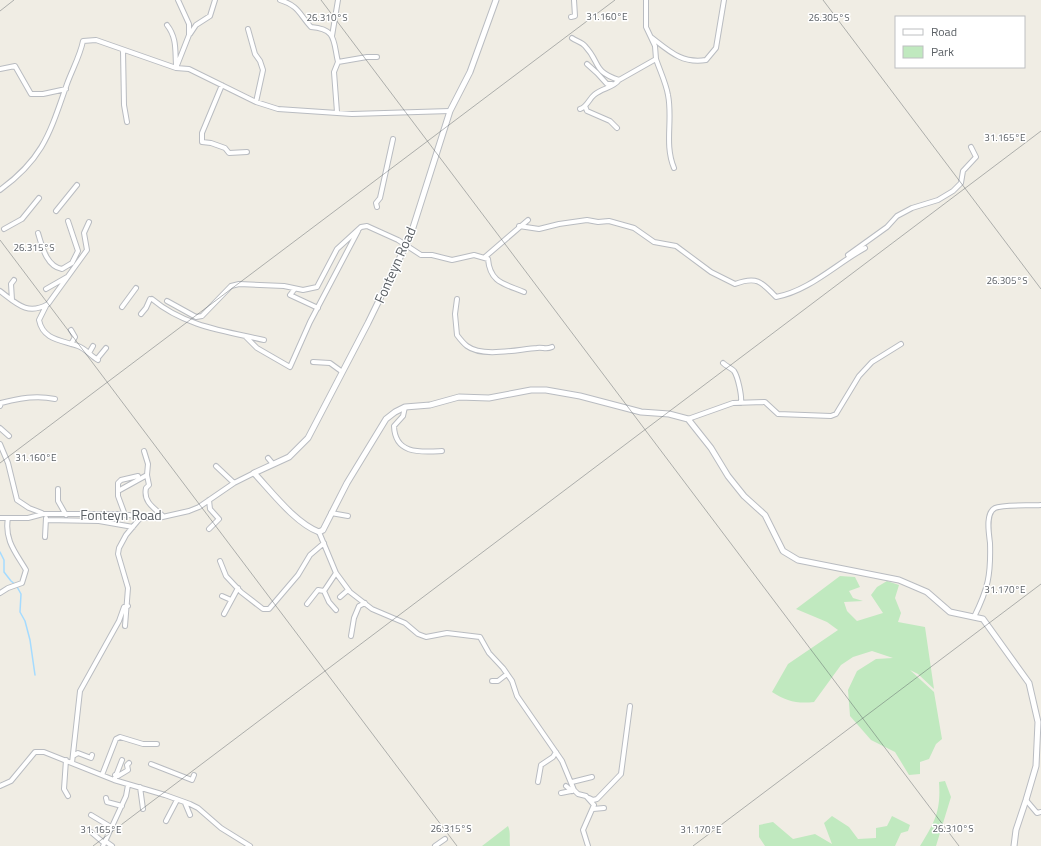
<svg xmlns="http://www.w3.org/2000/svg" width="1041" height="846" font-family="'Titillium Web',sans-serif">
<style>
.green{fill:#c0e9bf}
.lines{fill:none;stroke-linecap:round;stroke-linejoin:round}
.stream{stroke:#a5dbff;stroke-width:1.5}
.minor-casing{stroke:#b9bcc1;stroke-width:6}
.tertiary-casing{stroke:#b9bcc1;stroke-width:7}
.minor{stroke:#fff;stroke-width:4}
.tertiary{stroke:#fff;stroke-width:5}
.ticks{fill:none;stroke:#5c6166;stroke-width:1;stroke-opacity:0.45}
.labels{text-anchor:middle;stroke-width:3;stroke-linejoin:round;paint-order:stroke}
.street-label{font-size:14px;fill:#5c6166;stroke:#fff}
.ticks-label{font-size:10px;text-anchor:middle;fill:#5c6166;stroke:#fff;stroke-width:3;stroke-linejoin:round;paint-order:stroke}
</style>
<rect width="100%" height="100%" fill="#f0ede4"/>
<path class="green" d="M840,576l15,1 5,10 -11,4 4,7 10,3 -19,1 3,9 10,10 26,-8 -12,-18 6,-8 10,-6 12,4 -4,13 6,15 -3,9 27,5 9,62 -16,-15 -8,-4 24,22 8,47 -6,5 -7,15 -9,3v12l-11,1 -14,-23 -24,-12 -21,-24 -2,-26 9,-19 19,-12 17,-1 -21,-7 -19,6 -12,8 -27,37c-17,2 -28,-1 -42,-10l16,-28 50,-34 -11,-8 -31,-13z
M945,781l6,16 -15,49h-16c15,-24 21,-35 19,-64z
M832,816l17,11 9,12 18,-1v-10l11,-2 5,-10 18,9 -2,6 -7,2 -6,13h-130l-6,-9v-12l14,-3 20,17 22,-5 17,10 -8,-21z
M508,826c3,7 1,13 2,20h-28z"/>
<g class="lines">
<path class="stream" d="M0,552l4,8v12l7,9 5,4 5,9 -1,18 5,9 5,19 5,35"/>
<g class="minor-casing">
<path id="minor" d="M280,0c19,6 19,14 31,27 26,2 22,14 27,35
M571,17l4,-1 -1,-16
M167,25c10,13 8,25 9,40
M248,29l7,25 5,7 3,9 -7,32
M190,34l6,-9 14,-9 5,-16
M332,36l6,-36
M651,37c18,14 31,27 55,23l10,-12 8,-48
M572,38c4,3 10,4 13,8 16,17 7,25 34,34
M123,50l1,55 3,17
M656,59c4,12 10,24 12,36 5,25 -4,49 6,73
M587,64l10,9 10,11h5
M176,68l13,-33v-11l-11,-24
M0,69l15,-3 16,28h12l23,-5
M222,85l-20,48v9l9,1 14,5 4,5 18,-1
M585,106l2,5 23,10 7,7
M580,109c7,-2 9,-10 14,-14 8,-7 19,-7 25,-15l37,-21 -1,-13 -9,-19v-27
M337,112l-3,-40 4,-10 29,-5h10
M0,190c44,-32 50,-58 67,-106 5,-14 13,-28 16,-43l13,-1 80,28 13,1 67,33 22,7 74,5 98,-3
M377,207l-1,-4 4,-5 13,-59
M56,211l21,-26
M519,226l20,3 20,-5 28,-4 11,2 11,-1 25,7 20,14 22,4 35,26 24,12c21,-8 26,-3 41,13 33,-6 60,-33 89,-49
M4,229l18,-10 17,-21
M38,233c4,13 8,33 24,36l10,-6 6,-12 -10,-30
M848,255l39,-28 10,-11 15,-8 26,-8 15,-9 8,-8 2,-12 13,-14 -5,-10
M485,257l43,-37
M46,289l21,-12
M294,290l-4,5 28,13
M0,291c16,12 27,25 48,13l39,-54 -3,-17 5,-11
M152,299c32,27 72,32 112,41
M457,299l-2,15 2,21c3,4 6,8 10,11 16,12 52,3 70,2 6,-1 9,2 15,-1
M12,300l-1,-16 3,-4
M167,301l29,16 6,-1 29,-30 8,-2 45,2 19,4 14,-3 20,-38 24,-22 6,-1 31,14 23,15h11l20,5 22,-5 14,4c2,24 17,25 36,33
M46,306l-7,14c4,20 22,20 39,26 8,3 13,10 20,14
M122,307l14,-19
M141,314l5,-6 4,-9
M71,330l4,7 -4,7
M246,337l11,11 33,19 20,-45 48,-91
M89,353l4,-7
M97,359l9,-11
M313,362l17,1 11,8
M723,363c3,3 8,5 11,8 4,6 8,25 7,32
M0,406l1,-3c18,-5 35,-8 54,-4
M405,407l-2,9 -9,10c1,29 27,26 48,25
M688,419l45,-16 32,-1 13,12 53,2 5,-2 23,-38 13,-14 29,-18
M0,428l9,8
M0,444l8,19 9,37 12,8 13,5
M268,458l5,6
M216,466l18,17
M147,475l2,10 -3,3c-3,14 8,20 17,28
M58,489v12l8,14
M118,491v-8l3,-3 17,-4
M331,513l17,3
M125,515l-7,-19v-5l29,-16 1,-11 -4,-13
M0,518h28l15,-4h80l24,4h11l31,-7 10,-4 35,-24 20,-10
M46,520l53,1 34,6
M209,529l10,-10 -9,-10 -1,-9
M319,532l17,41 14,19 22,17 33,14 13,11 8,3 21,-4 33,4 9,16 14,15 9,13 5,15 45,65 12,29 4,4 8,2 8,9 -11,25 5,16
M45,537l1,-19
M220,561l6,15 15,16 22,17h6l29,-34 12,-20 14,-12
M336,573l-12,18 5,11 7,8
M0,593l8,-5 14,-5 4,-13c-10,-17 -22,-30 -18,-52
M222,596l9,4
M340,597l8,-7
M307,604l11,-14 6,1
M224,614l14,-26
M974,617c14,-28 17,-42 16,-74 -1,-9 -5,-30 5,-35 8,-4 35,-2 46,-3
M125,626l3,-38 -10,-34 1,-6 7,-13 15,-18
M351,636l3,-18 5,-12 6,-3
M492,681h6l9,-7
M73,756l5,-3 13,5 1,-3
M66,760l-2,29 4,7
M72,763l8,-72 39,-70 5,-14 4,-1
M151,764l41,16 2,-5
M102,775l14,-36 4,-2 23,7h14
M115,775l3,1 10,-6 -1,-5 2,-2
M115,778l7,-18
M538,782l3,-17 12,-8 3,-5
M572,782l20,-5
M0,786l11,-5 24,-29h9l70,28 51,15 25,9 8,4 23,20 29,18
M566,786l6,5
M140,787l3,22
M561,793l10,-2
M106,798l1,4 15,4
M589,798l4,2 4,-1 24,-25 9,-68
M1026,800l11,13 4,-1
M185,803l5,12
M593,809l11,-1
M91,815l20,12
M166,821l11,-21
M91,832l13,11
M105,841l7,5
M103,846l23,-50 2,-11
M435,846l10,-7"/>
</g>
<g class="tertiary-casing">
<path id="tertiary" d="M496,0l-26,72 -20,39 -40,126 -42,86 -60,115 -19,19 -35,16c17,18 41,50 65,59l4,-2 24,-47 39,-64 9,-7 10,-5 25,-2 29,-8 30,1 42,-8h15l34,6 61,16 28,2 19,5 23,29 17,28 16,20 21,19 18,36 15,9 101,20 28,12 23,20 33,7 46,64 9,39 -2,44 -10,34 -10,30 -2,16"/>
</g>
<use href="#minor" class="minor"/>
<use href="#tertiary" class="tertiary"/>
</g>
<path class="ticks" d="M321,0l638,846M823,0l218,289M0,11l14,-11M0,240l457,606M0,463l615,-463M93,846l948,-715M693,846l348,-262"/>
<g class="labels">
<g class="street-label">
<text transform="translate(395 265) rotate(-66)" y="5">Fonteyn Road</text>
<text x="121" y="520">Fonteyn Road</text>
</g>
</g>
<g class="ticks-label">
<text x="607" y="20">31.160°E</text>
<text x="327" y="21">26.310°S</text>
<text x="829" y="21">26.305°S</text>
<text x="1005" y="141">31.165°E</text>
<text x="34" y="251">26.315°S</text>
<text x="1007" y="284">26.305°S</text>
<text x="36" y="461">31.160°E</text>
<text x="1005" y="593">31.170°E</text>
<text x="451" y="832">26.315°S</text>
<text x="953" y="832">26.310°S</text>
<text x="101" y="833">31.165°E</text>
<text x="701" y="833">31.170°E</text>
</g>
<rect x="895" y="16" width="130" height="52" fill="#ffffff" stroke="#bec0c2"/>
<rect x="903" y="29" width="20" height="6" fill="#ffffff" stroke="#bec0c2"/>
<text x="931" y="36" font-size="12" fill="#5c6166">Road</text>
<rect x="903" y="46" width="20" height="12" fill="#c0e9bf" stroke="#bec0c2"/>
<text x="931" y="56" font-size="12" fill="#5c6166">Park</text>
</svg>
